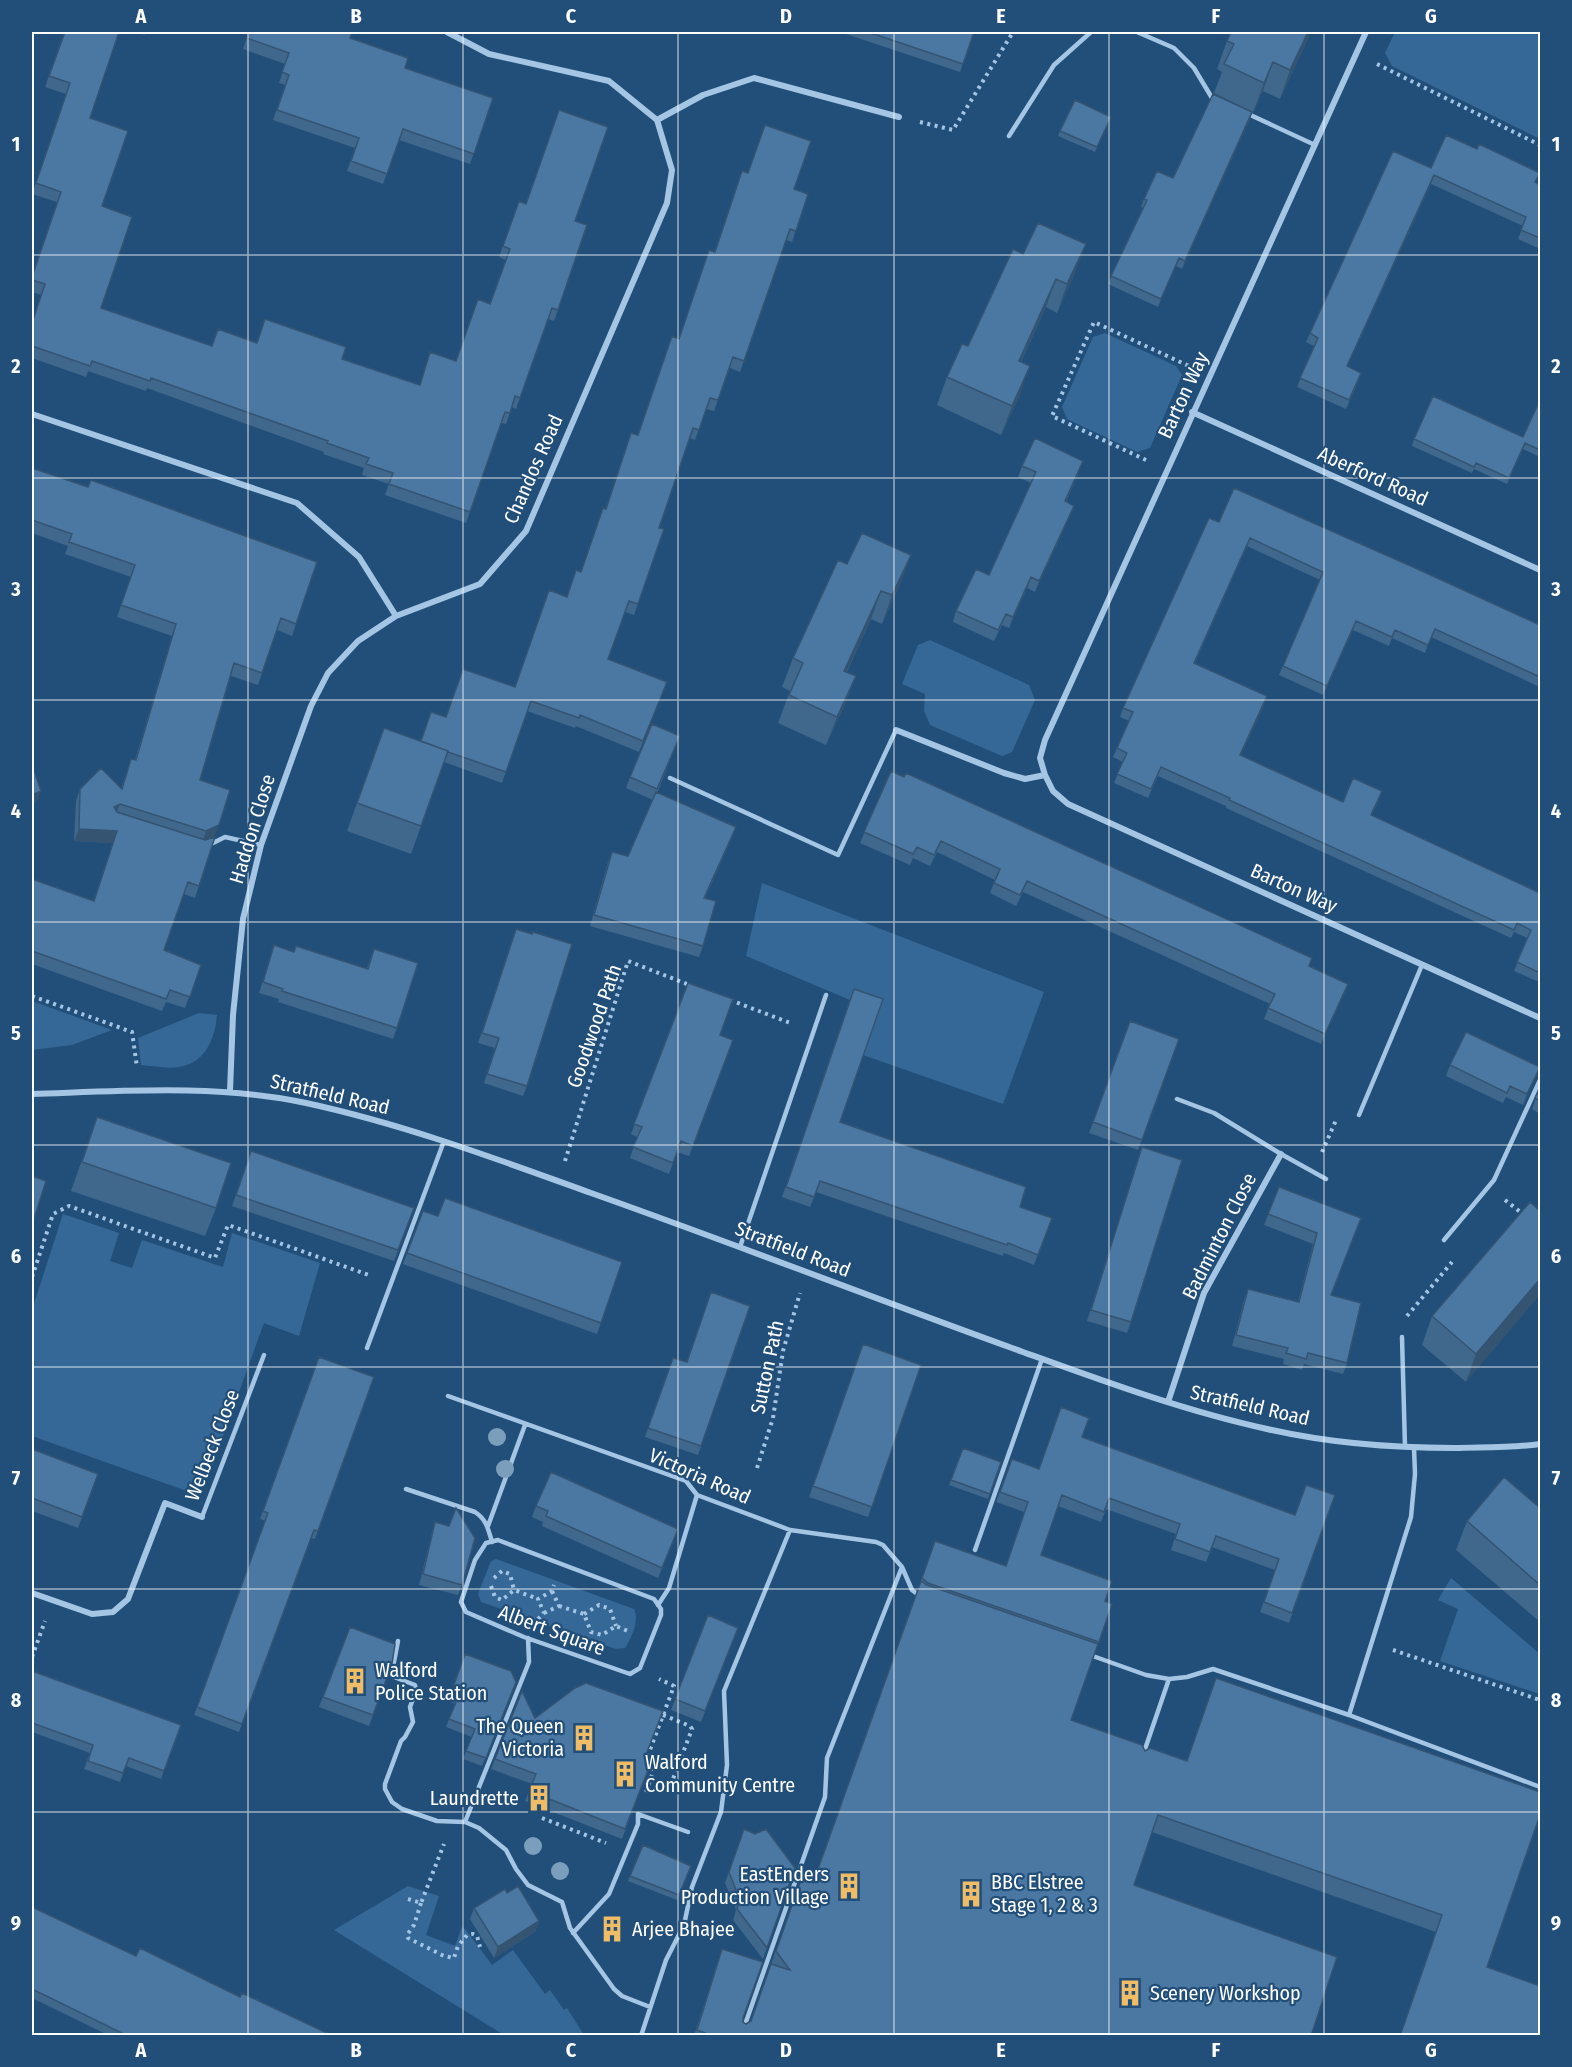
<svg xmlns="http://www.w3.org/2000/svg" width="1572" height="2067" font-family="'Fira Sans Condensed',sans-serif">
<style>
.green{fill:#356897}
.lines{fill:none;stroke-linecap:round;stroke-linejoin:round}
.path{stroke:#a4c6e4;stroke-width:4;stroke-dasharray:3 4.5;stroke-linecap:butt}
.service{stroke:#a4c6e4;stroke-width:4.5}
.minor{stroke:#a4c6e4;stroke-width:6}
.tree{fill:#7c9ebd}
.wall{fill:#40678c}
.shaded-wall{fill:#345472}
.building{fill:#4b78a3;stroke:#345472;stroke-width:1.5}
.grid{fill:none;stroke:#fff;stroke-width:1.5;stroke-opacity:0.55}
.labels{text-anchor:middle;stroke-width:4.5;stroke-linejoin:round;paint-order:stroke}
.street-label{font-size:20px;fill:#fff;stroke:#224f79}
.poi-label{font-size:20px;fill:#fff;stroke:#224f79;text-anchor:start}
.neatline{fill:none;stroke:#fff;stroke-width:2}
.grid-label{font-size:20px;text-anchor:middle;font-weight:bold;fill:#fff}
</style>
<rect width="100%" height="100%" fill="#224f79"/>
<path class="green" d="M1395,32h145v107l-148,-73 -7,-13z
M1105,333l71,33 6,9 -32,73 -13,4 -70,-33 -5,-12 31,-70z
M930,640l99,45 6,15 -23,52 -10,4 -72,-31 -6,-14 1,-17 -23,-10 16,-39z
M762,883l282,109 -41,112 -140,-49 15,-46 -28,-9 -104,-44z
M32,1001l80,29 -40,15 -40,5z
M199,1013l18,2c-2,23 -11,48 -38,52 -12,2 -26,-1 -38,-2l-3,-27z
M63,1214l56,19 -9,28 22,7 10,-28 81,27 9,-34 88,30 -21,73 -35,-13 -54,149 -11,13 -15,5 -152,-54v-126z
M496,1559l138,50c6,11 -3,30 -9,39l-9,1 -135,-47 -3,-8 13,-33z
M1451,1578l89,76v40l-100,-33 18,-52 -20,-9z
M408,1886l31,10 -13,39 29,11 7,-19 4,3 26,35 21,-15 32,44 5,-4 14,20 3,-2 17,27h-80l-170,-105z"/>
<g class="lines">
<path class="path" d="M1377,64l163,81
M920,122l33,8 60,-98
M1146,460l-94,-44 42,-94 97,45
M32,996l100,36 5,35
M730,1000l63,24
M1322,1152l15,-34
M565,1161l63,-200 64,25
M1505,1200l18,14
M32,1277l21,-63 16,-8 146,52 13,-33 141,50
M1407,1316l45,-54
M757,1468l16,-50 10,-67 17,-58
M494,1578l8,-7 8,3 4,16
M491,1586l4,11 7,3 12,-10 24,9
M559,1606l25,8 7,18 11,3 14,-9 14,6
M544,1613l15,-7 -7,-15
M584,1614l15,-9 11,4 6,17
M538,1619l6,-6 -6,-14 14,-8 2,-6
M1393,1650l147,50
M32,1657l13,-36
M663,1715l27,11 2,3 -21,55
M646,1792l7,-20 -5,-17 26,-69 -15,-7
M542,1818l64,25
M408,1899l13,4 23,-59
M421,1903l-7,22 -7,10 1,3 36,18 10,2 4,-12 9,-11 6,-1 4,2 3,11"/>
<path class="service" d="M1137,32l37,16 20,20 18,30 4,2
M1246,113l69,32
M1009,136l45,-71 37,-33
M670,778l168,77 58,-125
M209,845l16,-8 36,8
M1177,1099l37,14 67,41 45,25
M1359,1115l63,-150
M1444,1240l50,-60 46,-100
M740,1247l86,-252
M1402,1337l3,110
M367,1348l77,-207
M448,1396l238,85 11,14 93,35 86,12 7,3 19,22
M406,1489l69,23c12,8 13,17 17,30
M202,1517l62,-162
M488,1526l37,-101
M498,1540l156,59 7,10v6l-21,53 -10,6 -106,-37 -58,-25 -5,-10 14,-42 11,-17z
M975,1550l67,-191
M658,1605l11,-17 28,-93
M398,1641l-6,31 2,5 21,8 1,6 -6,16 3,15 -8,15 -4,4 -16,43v5l7,13 10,7 35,12 28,1 14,6 27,22 10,19 12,16 34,17 8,26 44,61 8,7 28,11
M1090,1655l56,20 23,4 18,-2 26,-8 136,46 191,72
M1349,1715l62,-198 4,-43 -1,-26
M1143,1755l26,-76
M465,1822l64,-160 -1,-24
M573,1933l36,-39 29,-70v-10l50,18
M641,2036l25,-76 18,-35 8,-38 29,-75 6,-47 -3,-74 66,-161
M741,2036l84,-239 2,-39 75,-191 10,23 8,6"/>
<path class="minor" d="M657,120l46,-25 51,-17 145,39
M1192,412l348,158
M32,414l265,89 62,54 37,59
M896,730l108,43 21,6 20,-4 8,16 15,13 472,214
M1045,775l-5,-17 5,-18 321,-708
M230,1091l3,-76 10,-96 18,-74 50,-139 17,-33 30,-32 38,-25 84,-32 46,-53 141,-328 5,-33 -15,-50 -48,-39 -120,-27 -42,-22
M32,1094c91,-3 184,-10 274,9 97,21 191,56 285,90 141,50 280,104 421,155 83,30 168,62 255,81 61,14 125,19 187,19 29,-1 58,0 86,-4
M1168,1402l36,-109 77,-139
M32,1593l60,21 21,-2 15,-13 37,-96 37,14"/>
</g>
<g class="tree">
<circle cx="497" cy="1437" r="9"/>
<circle cx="505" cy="1469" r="9"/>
<circle cx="533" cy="1846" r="9"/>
<circle cx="560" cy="1871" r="9"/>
</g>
<path class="wall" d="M64,32l26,86 12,88 -1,102 111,38 44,-3 86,16 77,26 37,-24 34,-57 16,-44 -7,-3 16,-45 60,9 -17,89 -4,11 -6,-2 -32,90 -4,-2 -6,17 -5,-1 -35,100 -81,-28 4,-11 -27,-9 2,-7 -41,-14 1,-2 -177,-64 -1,3 -58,-20 -2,6 -54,-19v-35l9,-28 -9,-3v-16l25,-74 -25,-8 34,-100 -21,-7z
M135,32h12l-2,3z
M240,32h112l-2,6 55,30 88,30 -23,66 -71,-24 -16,44 -36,-13 8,-23 -82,-28 12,-35 -6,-2 6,-19 -42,-15 5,-15z
M840,32h134l-14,40z
M1311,32l-31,67 -17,-8 -10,21 -39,-19 8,-21 -5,-3 10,-28z
M1252,112l-70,157 -6,-3 -18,41 -50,-23 35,-76 -2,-1 3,-8 29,-21z
M1111,117l-16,35 -37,-16 2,-5z
M1431,168l105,15 4,2v64l-22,-10 5,-13 -92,-42 -84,183 11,15 -12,27 -49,-22 17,-41 -8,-4 4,-9z
M794,189l14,5 -16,48 -6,-2 -46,132 -10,-4 -16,43 -8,-2 -11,31 -6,-2 -30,90 5,1 -30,86 -9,-3 -17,47 55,33 -24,60 -63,-26 -1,2 -48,-17 -25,72 -58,-21 -33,92 -64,-23 37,-103 37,13 94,-54 66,-115 24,-63 74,-170 35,-87z
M1023,254l52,19 -18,40 -11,-6 -25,55 -1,33 -19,40 -64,-30 10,-28 21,-31z
M1540,400v57l-17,-8 -16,35 -33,-15 -2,4 -60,-27 2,-7 109,-2z
M1022,466l57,6 -13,30 8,4 -4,10 -35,76 -8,-4 -18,40 -7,-3 -8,16 -41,-19 3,-11 33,-36 42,-92 -13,-6z
M32,468l56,19 229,75 -25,74 -15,-6 -19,55 -27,-9 -31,104 14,57 -19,61 -11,-4 -20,56 37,15 -16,43 -19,-6 -4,9 -130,-47v-85l62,22 19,-58 -39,-2 2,-40 4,-12h41l10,-30 4,1 37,-124 -55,-19 14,-40 -66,-23 3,-8 -36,-13z
M1219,522l321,103v62l-109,-50 -6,16 -33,-15 -3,8 -36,-16 -30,65 -44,-20 41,-95 -73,-34 -52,117 69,42 -23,50 102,47 36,-2 -8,16 169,77v85l-1,4 -25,-11 13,-33 -13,-6 -3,6 -285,-130v-2l-68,-30 -10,22 -34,-15 9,-21 -10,-5 16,-36 -9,-4 3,-9z
M911,555l-11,29 -18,40 -11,-5 -24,53 9,4 -11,28 -19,41 -48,-22 12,-32 -8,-4 11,-29z
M680,736l-23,57 75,45 -27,60 -2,48 -4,11 -109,-31 18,-64 4,-10 16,4 25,-56 -27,-12 4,-11z
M891,771l421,187 -3,8 39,18 -27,60 -57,-25 6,-15 -247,-112 -7,14 -26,-13 5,-13 -58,-28 -7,14 -17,-8 -3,7 -50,-22z
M516,929l16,5 -5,152 -4,10 -39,-13 11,-35 -17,-5z
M274,945l20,7 73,16 7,-19 23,79 -4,11 -115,-37 1,-3 -20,-6z
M688,983l32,52 13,5 -44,116 -12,-4 -8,22 -39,-16 7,-21 -6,-3z
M854,989l-14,133 180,85 32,11 -18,47 -30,-12 -1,3 -187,-64 -6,15 -28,-10z
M1130,1021l49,18 -41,111 -49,-17z
M1450,1065l90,2 -17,38 -17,-8 -3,6 -57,-27z
M1540,1087v27l-8,-5z
M97,1117l119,91 -11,28 -134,-45z
M1142,1147l-11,175 -4,11 -40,-12z
M251,1151l163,57 -20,53 -162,-55z
M1279,1187l82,31 -30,77 16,68 -4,11 -39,-10 -2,6 -19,-6 1,-5 -52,-13 12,-46 4,-11 50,13 15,-58 -49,-19z
M423,1211l15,5 184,46 -25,72 -194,-70z
M1540,1211l-74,171 -44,-37 10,-29z
M750,1306l-52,149 -53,-18 28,-79 14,4z
M863,1344l58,21 -53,152 -59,-20z
M319,1357l55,20 -59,162 -4,-1 -72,194 -45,-17 72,-194 -6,-2z
M1082,1437l213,78 40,-20 -46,128 -29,-11 15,-42 -63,-23 -6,15 -35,-12 5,-16 -70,-25 -5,13 -43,-16 -17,49 64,46 7,3 -41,116 74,31 42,9 353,32 -53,175 53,69 -104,-104 -284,-100 -18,53 177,151h-617l28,-87 21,73 3,2 5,-3 53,-150 9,12 122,-342 71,25 18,-54 -28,-10 16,-43 27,10z
M963,1448l38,14 -13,37 -39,-14z
M32,1449l66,25 -20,54 -46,-17z
M536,1506l138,34 -16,38 -116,-52 1,-4 -11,-5z
M1540,1508v114l-84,-72 11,-29z
M435,1522l27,63 -4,10 -39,-10 13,-52z
M708,1615l30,13 -37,94 -30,-12z
M350,1627l42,37 -23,62 -50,-19z
M465,1654l51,28 -34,84 -19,-7 9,-22 -26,-10 9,-23 -7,-3z
M32,1671l149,54 -20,54 -35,-13 -6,16 -36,-13 6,-16 -58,-21z
M522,1691l13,27 117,42 -30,79 -97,-38 7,-17 -41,-15z
M744,1829l51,39 -32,91 -30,-39 3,-10 -11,-27z
M643,1845l48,21 -14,34 -49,-19z
M507,1893l32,28 -4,11 -41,26 -24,-39 4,-11z
M32,1907l104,49 104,41 91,39h-221l-78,-38z"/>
<path class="shaded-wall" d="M1308,32h3l-31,67 10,-29z
M1273,62l-10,29 -10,21 11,-29z
M1252,112l-2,8 -68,149 3,-8z
M1434,175l-3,9 -88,191 4,-9z
M1086,244l-11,29 -18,40 10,-29z
M1179,258l-3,8 -18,41 3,-8z
M1056,279l-10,28 -38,82 11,-28z
M1030,366l-10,29 -19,40 11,-29z
M1083,461l-4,11 -18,40 4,-11z
M1074,506l-4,10 -35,76 4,-11z
M1250,538l-3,8 -56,125 3,-8z
M911,555l-11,29 -18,40 10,-29z
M1031,577l-4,11 -18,40 4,-11z
M881,591l-10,28 -37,80 10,-28z
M1356,621l-3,9 -30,65 4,-9z
M856,676l-11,28 -19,41 11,-28z
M1267,696l-3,9 -27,59 3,-9z
M41,791l-4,11 -5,2v-9z
M120,804l-5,12 -1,-9z
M219,825l-5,12 -12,6 4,-12z
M736,827l-4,11 -32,70 4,-10z
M79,829l38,2 -4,12 -39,-2z
M1348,984l-4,11 -23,49 4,-10z
M1540,1067l-4,11 -13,27 4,-11z
M1540,1279v16l-74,87 10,-28z
M539,1921l-4,11 -41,26 4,-11z"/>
<path class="building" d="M65,32h54l-29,86 38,13 -26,75 30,11 -31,91 111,38 6,-17 39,14 8,-24 81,28 -4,12 78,26 10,-33 26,9 22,-62 12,5 20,-55 -7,-3 16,-45 7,3 33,-94 49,17 -33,94 12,4 -29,85 -6,-2 -32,90 -5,-2 -5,17 -5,-1 -35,100 -81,-28 4,-11 -27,-9 3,-6 -42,-15 1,-2 -177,-63 -1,3 -58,-20 -2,5 -58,-20v-23l13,-39 -13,-4v-3l29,-85 -25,-9 34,-100 -21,-7z
M249,32h103l-2,6 58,20 -3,10 88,30 -19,56 -71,-25 -16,45 -36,-13 8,-23 -82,-28 12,-35 -7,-3 7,-19 -42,-15z
M868,32h106l-11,32z
M1231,32h77l-18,38 -17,-8 -9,21 -40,-19 10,-20 -7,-3z
M1213,94l39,18 -67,149 -6,-3 -18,41 -50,-23 36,-76 -3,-1 13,-28 16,7z
M1075,100l36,17 -14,30 -37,-16z
M765,125l46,16 -17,48 14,5 -12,37 -6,-2 -46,132 -11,-4 -15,43 -8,-2 -11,32 -6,-2 -34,100 5,1 -26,75 -9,-3 -21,58 59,23 -24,59 -63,-26 -1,3 -48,-17 -25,71 -58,-20v-1l-27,-10 10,-29 15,5 17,-48 52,18 34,-97 18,7 9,-27 5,2 22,-64 3,1 25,-76 7,2 34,-99 7,3 30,-89 6,2 27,-81 6,2z
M1446,135l31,14 2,-5 61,29 -5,9 5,3v53l-19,-8 5,-13 -92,-42 -87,191 14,7 -12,27 -49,-22 18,-40 -8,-5 83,-182 38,17z
M1038,223l48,21 -19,40 -11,-5 -37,82 11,5 -18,40 -65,-29 15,-33 6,2 45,-97 10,5z
M1433,396l90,41 17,-37v50l-15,-7 -16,35 -33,-15 -2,4 -60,-28z
M1035,438l48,23 -18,40 9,5 -35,75 -8,-4 -18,40 -7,-3 -8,16 -42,-19 20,-42 13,6 47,-103 -14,-6z
M32,468l56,19 3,-7 226,82 -21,62 -15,-6 -19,55 -28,-10 -34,117 30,10 -11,35 -13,6 -86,-27 -6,3 3,5 88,28 10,-3 -16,49 -11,-4 -24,68 37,15 -11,32 -20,-7 -4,9 -134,-48v-72l62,22 23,-70 -38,-2 1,-40 21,-21 21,21 9,-30 5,1 40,-136 -55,-19 14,-40 -66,-23 3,-8 -40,-14z
M1234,488l179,79 127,58v52l-105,-48 -7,16 -33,-15 -3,7 -36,-16 -29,65 -44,-20 40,-94 -73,-34 -56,125 73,33 -27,59 103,47 10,-24 29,13 -11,24 169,78v80l-23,-11 14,-32 -14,-7 -3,7 -285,-130 1,-2 -69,-31 -10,22 -34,-15 10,-21 -10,-5 16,-36 -10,-4 86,-190 10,4z
M862,533l49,22 -19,40 -11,-4 -37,80 12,5 -19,41 -48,-22 14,-32 -10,-5 45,-98 9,4z
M652,724l28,12 -23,53 -27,-12z
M384,728l64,23 -27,75 -64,-23z
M32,765l9,26 -9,4z
M891,771l13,6 2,-4 406,185 -3,8 39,18 -23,50 -57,-26 7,-14 -248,-113 -7,14 -26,-12 6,-14 -59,-28 -7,14 -17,-8 -4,7 -49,-22z
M656,792l80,35 -32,71 12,3 -13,45 -109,-31 18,-63 16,4z
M516,929l16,5 1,-2 39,12 -45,142 -40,-12 12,-36 -17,-5z
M274,945l20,7 2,-6 72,23 6,-20 44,14 -21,65 -115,-37 1,-2 -20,-7z
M688,983l45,16 -13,36 13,5 -40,106 -12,-5 -8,22 -40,-16 9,-20 -8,-3z
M854,989l29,10 -43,123 186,65 -6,20 32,11 -14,37 -30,-12 -1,2 -187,-64 -6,16 -28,-10z
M1130,1021l49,18 -37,101 -49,-18z
M1466,1032l74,35 -13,27 -17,-8 -3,7 -57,-28z
M1540,1087v14l-5,-3z
M97,1117l134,46 -15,45 -134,-46z
M1142,1147l40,13 -51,162 -40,-12z
M251,1151l163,57 -16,42 -162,-55z
M32,1176l14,5 -14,44z
M1279,1187l82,31 -30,77 30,8 -14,60 -39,-10 -2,6 -20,-6 2,-5 -52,-13 12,-46 51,13 18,-69 -49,-19z
M445,1198l177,64 -21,61 -194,-70 16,-42 15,5z
M1530,1202l10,9v68l-64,75 -44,-38z
M711,1292l39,14 -49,140 -53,-18 25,-70 14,4z
M863,1344l58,21 -49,142 -59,-21z
M319,1357l55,20 -56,154 -4,-1 -72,194 -45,-17 71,-194 -5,-2z
M1061,1407l28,11 -7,19 213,78 11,-30 29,10 -43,118 -28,-11 15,-43 -63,-23 -6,16 -35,-13 5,-15 -71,-26 -5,14 -42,-17 -21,60 71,26 -7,20 7,3 -13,38 -171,-59 -6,-5 13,-37 71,25 22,-64 -28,-10 12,-33 27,10z
M963,1448l38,14 -11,32 -39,-14z
M32,1449l66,25 -16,43 -50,-19z
M551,1472l127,57 -16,39 -116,-52 2,-5 -12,-5z
M1504,1477l36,31v77l-73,-64z
M456,1508l19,30 -13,47 -39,-11 12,-52 14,4z
M921,1581l6,4 171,59 -27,76 71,25 3,6 5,-3 37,13 29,-83 324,114v23l-53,152 53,19v50h-140l42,-121 -284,-100 -24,70 203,72 -26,79h-598l-16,-6 25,-81 41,13 -20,56v4l3,2 5,-3 20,-57 19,6 -14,-19 28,-80 9,12z
M708,1615l30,13 -33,83 -30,-12z
M350,1627l45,17 -3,20 -19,51 -50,-18z
M465,1654l46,17 5,11 -30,76 -20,-7 9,-22 -26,-10 10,-24 -8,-2z
M32,1671l149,54 -17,46 -35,-13 -6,15 -35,-12 5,-16 -61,-22z
M586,1683l77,28 -18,46 7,3 -27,69 -96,-38 7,-17 -41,-15 27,-68 13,27 40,-30z
M744,1829l11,5 11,-5 29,39 -28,80 -30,-39 3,-9 -11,-28z
M643,1845l48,21 -12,29 -49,-19z
M518,1886l21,35 -41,26 -24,-39 31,-19 2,4z
M32,1907l104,49 4,-8 100,49 2,-4 89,42 -203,1 -96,-47z"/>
<path class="grid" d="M248,32v2004M463,32v2004M678,32v2004M894,32v2004M1109,32v2004M1324,32v2004M32,255h1508M32,478h1508M32,700h1508M32,922h1508M32,1145h1508M32,1367h1508M32,1589h1508M32,1812h1508"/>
<defs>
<g id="building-bare" transform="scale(2.07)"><path d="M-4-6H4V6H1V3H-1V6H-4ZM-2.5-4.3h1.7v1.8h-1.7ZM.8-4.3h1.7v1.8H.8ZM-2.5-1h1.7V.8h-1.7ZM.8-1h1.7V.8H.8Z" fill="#f0bd66" stroke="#224f79" stroke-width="2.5" paint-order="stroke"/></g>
</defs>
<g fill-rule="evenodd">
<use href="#building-bare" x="355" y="1681"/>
<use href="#building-bare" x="584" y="1738"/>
<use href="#building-bare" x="625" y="1774"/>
<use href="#building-bare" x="539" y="1798"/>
<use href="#building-bare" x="849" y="1886"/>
<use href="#building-bare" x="971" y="1894"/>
<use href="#building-bare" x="612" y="1929"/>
<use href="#building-bare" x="1130" y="1993"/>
</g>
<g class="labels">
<g class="street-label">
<text transform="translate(1183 395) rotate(-65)" y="7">Barton Way</text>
<text transform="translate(533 469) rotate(-66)" y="7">Chandos Road</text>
<text transform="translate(1373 476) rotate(24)" y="7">Aberford Road</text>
<text transform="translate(252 829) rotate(-73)" y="7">Haddon Close</text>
<text transform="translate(1294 888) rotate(24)" y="7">Barton Way</text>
<text transform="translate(594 1026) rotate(-71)" y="7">Goodwood Path</text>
<text transform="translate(330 1094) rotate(13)" y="7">Stratfield Road</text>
<text transform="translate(1219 1236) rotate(-63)" y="7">Badminton Close</text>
<text transform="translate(793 1249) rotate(21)" y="7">Stratfield Road</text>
<text transform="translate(767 1367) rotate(-78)" y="7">Sutton Path</text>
<text transform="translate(1250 1405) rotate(13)" y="7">Stratfield Road</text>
<text transform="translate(212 1445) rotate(-69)" y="7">Welbeck Close</text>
<text transform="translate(700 1476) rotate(24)" y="7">Victoria Road</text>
<text transform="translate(552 1630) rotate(20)" y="7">Albert Square</text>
</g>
<g class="poi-label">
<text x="375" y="1677">Walford<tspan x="375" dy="23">Police Station</tspan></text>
<text x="564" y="1733" text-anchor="end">The Queen<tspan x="564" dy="23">Victoria</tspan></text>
<text x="645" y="1769">Walford<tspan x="645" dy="23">Community Centre</tspan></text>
<text x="519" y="1805" text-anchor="end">Laundrette</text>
<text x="829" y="1881" text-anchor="end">EastEnders<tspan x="829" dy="23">Production Village</tspan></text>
<text x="991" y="1889">BBC Elstree<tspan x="991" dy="23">Stage 1, 2 &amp; 3</tspan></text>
<text x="632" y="1936">Arjee Bhajee</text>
<text x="1150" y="2000">Scenery Workshop</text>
</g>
</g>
<rect width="1572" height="2067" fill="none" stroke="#224f79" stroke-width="66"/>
<rect x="33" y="33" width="1506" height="2001" class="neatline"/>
<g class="grid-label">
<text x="141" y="23">A</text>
<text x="356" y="23">B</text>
<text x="571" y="23">C</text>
<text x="786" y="23">D</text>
<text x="1001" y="23">E</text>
<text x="1216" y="23">F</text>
<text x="1431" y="23">G</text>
<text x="16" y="151">1</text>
<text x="1556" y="151">1</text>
<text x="16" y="373">2</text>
<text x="1556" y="373">2</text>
<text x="16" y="596">3</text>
<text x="1556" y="596">3</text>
<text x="16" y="818">4</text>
<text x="1556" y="818">4</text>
<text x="16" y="1040">5</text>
<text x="1556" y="1040">5</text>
<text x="16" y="1263">6</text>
<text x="1556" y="1263">6</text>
<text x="16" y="1485">7</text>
<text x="1556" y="1485">7</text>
<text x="16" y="1707">8</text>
<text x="1556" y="1707">8</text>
<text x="16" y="1930">9</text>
<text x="1556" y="1930">9</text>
<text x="141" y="2057">A</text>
<text x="356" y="2057">B</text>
<text x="571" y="2057">C</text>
<text x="786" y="2057">D</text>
<text x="1001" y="2057">E</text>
<text x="1216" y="2057">F</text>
<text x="1431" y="2057">G</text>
</g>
</svg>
